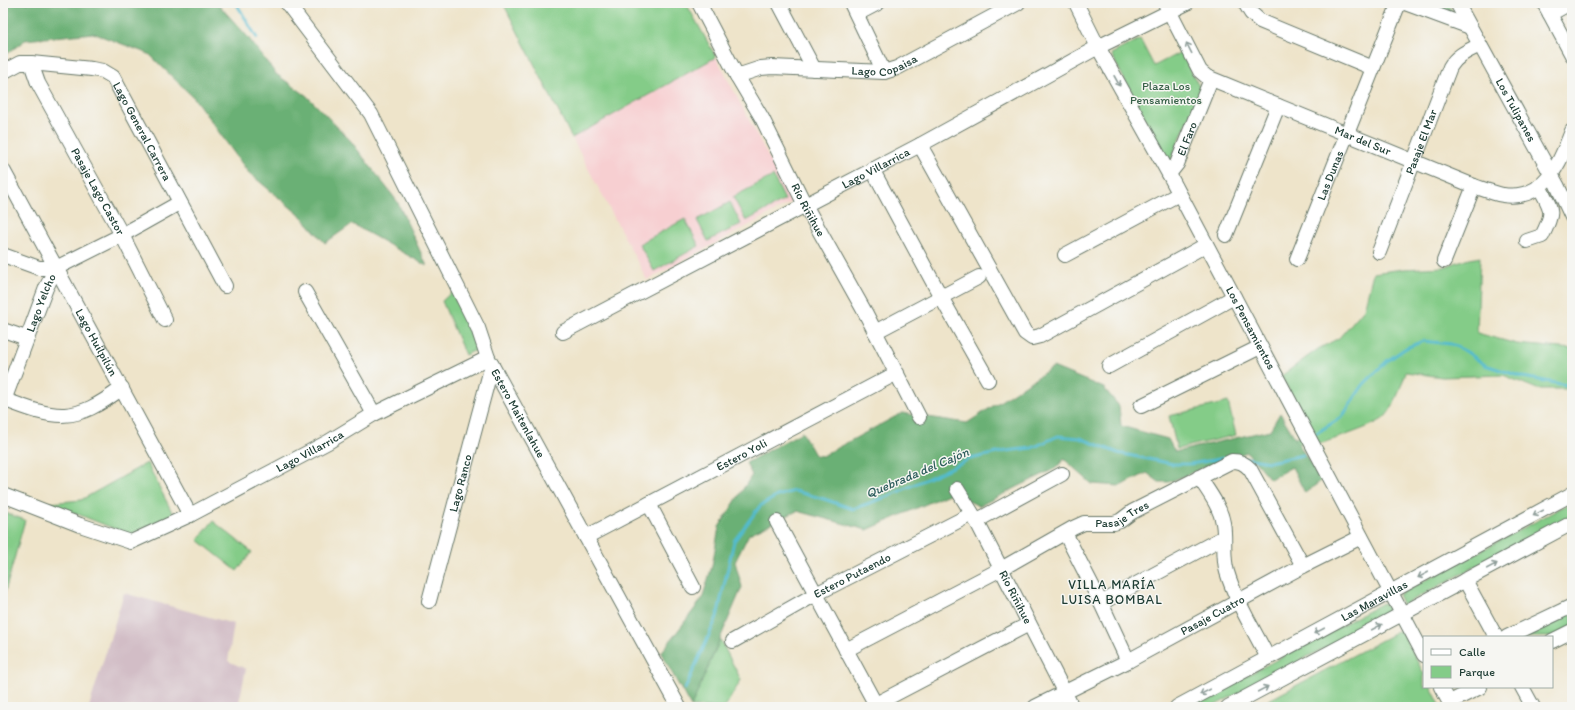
<svg xmlns="http://www.w3.org/2000/svg" width="1575" height="710" font-family="Itim,sans-serif">
<style>
.built{fill:#f7cfd1}
.industrial{fill:#d2bdc6}
.green{fill:#84cc88;stroke:#52845e}
.forest{fill:#6bb074;stroke:#457654}
.lines{fill:none;stroke-linecap:round;stroke-linejoin:round}
.stream{stroke:#52bbcf;stroke-width:3}
.minor-casing{stroke:#677768;stroke-width:16}
.minor{stroke:#fff;stroke-width:14}
.oneway{stroke:#8f9e9a}
.labels{text-anchor:middle;stroke-width:3;stroke-linejoin:round;paint-order:stroke}
.street-label{font-size:12px;fill:#1f3d34;stroke:#f6f6f2}
.park-label{font-size:12px;fill:#386149;stroke:#f6f6f2}
.water-label{font-size:13px;font-style:italic;fill:#2c5c5b;stroke:#f6f6f2}
.neighbourhood-label{font-size:13px;letter-spacing:1px;fill:#1f3d34;stroke:#f6f6f2}
</style>
<rect width="100%" height="100%" fill="#f6f6f2"/>
<filter id="ink" filterUnits="userSpaceOnUse"><feTurbulence type="fractalNoise" baseFrequency=".025" numOctaves="2"/><feDisplacementMap in="SourceGraphic" scale="8" xChannelSelector="R" yChannelSelector="G"/><feConvolveMatrix kernelMatrix="1 2 1 2 8 2 1 2 1" color-interpolation-filters="sRGB"/></filter>
<filter id="wash" filterUnits="userSpaceOnUse"><feTurbulence type="fractalNoise" baseFrequency=".012" numOctaves="4" result="noise"/><feDisplacementMap in="SourceGraphic" scale="16" xChannelSelector="R" yChannelSelector="G"/><feGaussianBlur stdDeviation="0.9" result="paint"/><feColorMatrix in="noise" values="0 0 0 0 0 0 0 0 0 0 0 0 0 0 0 0 0 1.4 0 .05"/><feComposite in="paint" operator="in"/></filter>
<g filter="url(#wash)">
<rect width="100%" height="100%" fill="#eee4ca"/>
<path class="built" d="M716,57l76,145 -145,78 -75,-142z"/>
<path class="industrial" d="M124,593l110,31 -6,37 18,8 -8,38h-149z"/>
<path class="green" d="M503,3h183l30,54 -144,81z
M1426,3h22l6,12z
M1140,39l14,27 27,-14 20,38 -32,74 -58,-110z
M773,176l12,24 -39,21 -13,-24z
M730,202l11,22 -33,17 -11,-21z
M685,219l14,27 -45,25 -15,-27z
M1480,257l-3,76 40,11 55,5v42l-8,-2h-27l-34,-14 -61,2 -36,-5c-5,14 -11,34 -21,45 -7,8 -53,23 -66,27l-4,-7 -22,9 -19,3 -32,-4 -29,10h-5l-27,7h-34l-31,-7 -22,-24 -17,-5 -19,-1 -40,15 -17,23 -17,4 -37,3 -12,4 -33,2 -12,7 -21,18 -21,6h-22l-26,-10 -16,-2 -24,14 -16,2 -10,14 -7,19 -10,79 -17,16 -5,15 -8,13 -2,-6 4,-6 9,-22 12,-9 4,-10v-17l8,-54 3,-11 6,-12 11,-15 20,-4 15,-11h16l31,10 23,1 23,-8 19,-16 12,-7 74,-8 15,-3 8,-4 21,-21 32,-13 22,-1 19,5 14,9 8,11 11,8 34,3h28l19,-7 9,1 27,-10 44,3 25,-13 -30,-54 37,-27 21,-11 25,-29 9,-36 30,-4 41,-2 16,-6z
M452,292l26,57 -13,6 -23,-54z
M1228,402l8,33 -59,14 -8,-33z
M147,463l26,51 -43,21 -80,-32 31,-3z
M1572,502v13l-169,90 -5,-10z
M3,512l22,8 -22,79z
M213,521l39,31 -15,19 -39,-31z
M1383,603l5,4 -1,8 -175,92h-24z
M1572,608v21l-20,8h-40z
M1401,630l23,44v13h7l10,20h-168l-4,-7z
M720,639l21,41 -16,27h-34z"/>
<path class="forest" d="M3,3h214l30,33 29,38 31,22 43,44 47,61 30,65 -75,-42 -27,19 -23,-26 -54,-45 -54,-74 -45,-44 -56,-21 -68,7 -22,17z
M1053,367l51,21 15,18 2,20 47,13 7,13 95,-22 10,-17 41,68 -16,12 -13,-26 -22,12 -23,-27 -34,12 -44,18h-10l-12,-9 -27,13 -28,-2 -28,-25 -8,9 -77,38 -28,-13 -84,37 -70,-19 -48,23 -14,28 7,25 -51,120 -30,-54 41,-54 10,-33 7,-39 33,-52 -6,-12 56,-31 13,23 7,1 80,-43 65,10z"/>
<g class="lines">
<path class="stream" d="M236,3l21,35
M1315,434l27,-17 21,-32 24,-24 19,-13 17,-7 28,3 16,8 18,13 38,12 49,9
M1246,458l23,4 34,-7
M685,689l32,-72 17,-76 26,-35 17,-10 17,-5 30,8 29,10 36,-13 81,-37 36,-8 26,-3 26,-12 22,2 38,15 55,11h17l35,-6"/>
</g>
</g>
<g filter="url(#ink)">
<g class="lines">
<g class="minor-casing">
<g id="minor">
<path id="s1" d="M287,3l84,111 107,214 10,30 191,349"/>
<path id="s2" d="M699,3l38,73 25,42 43,87 61,109 53,103"/>
<path d="M779,3l35,66"/>
<path d="M851,3l33,69"/>
<path id="s3" d="M1076,3l22,44 71,127 255,481"/>
<path id="s4" d="M1165,3l35,68 7,6 267,109c9,3 19,7 29,9 42,6 57,-32 69,-64"/>
<path d="M1245,3l6,10 9,8 113,47"/>
<path d="M1405,3l65,24"/>
<path id="s5" d="M1457,3l100,182 15,32"/>
<path d="M1544,3l28,52"/>
<path d="M857,14l21,-11"/>
<path d="M1550,14l20,-11"/>
<path id="s6" d="M31,63l7,20 84,152 43,85"/>
<path id="s7" d="M3,72l17,-9h11l61,6 11,2 10,6 112,209"/>
<path id="s8" d="M737,76l24,-8 11,-1 112,5 13,-4 121,-65"/>
<path d="M920,145l105,188 7,5 8,-2 166,-91"/>
<path d="M872,169l69,128 47,83"/>
<path id="s9" d="M3,170l187,345"/>
<path id="s10" d="M1169,174l8,-10 34,-85"/>
<path d="M1226,235l52,-129"/>
<path d="M1527,241l15,-5c13,-26 10,-25 -3,-50"/>
<path id="s11" d="M1379,252l71,-185c7,-12 18,-16 30,-22"/>
<path d="M3,255l36,13h17"/>
<path d="M1065,255l114,-61"/>
<path id="s12" d="M1297,259l102,-256"/>
<path d="M1444,261l30,-75"/>
<path d="M305,292l69,122"/>
<path d="M3,330l23,8"/>
<path id="s13" d="M563,332l357,-187 178,-98 89,-44"/>
<path d="M875,332l104,-55"/>
<path d="M1109,366l125,-69"/>
<path d="M3,399c54,21 71,25 119,-11"/>
<path id="s14" d="M3,403l43,-115 10,-20 66,-33 57,-32"/>
<path d="M1141,406l119,-59"/>
<path d="M1199,477c9,14 21,29 24,46 3,16 -1,33 4,49 9,30 27,58 41,86"/>
<path id="s15" d="M957,489l18,29 97,189"/>
<path id="s16" d="M3,495l77,30 51,17 59,-27 138,-73 46,-28 114,-56"/>
<path d="M649,504l44,83"/>
<path d="M976,521l86,-47"/>
<path d="M777,522l100,185"/>
<path d="M1065,533l36,70 27,58"/>
<path id="s17" d="M586,537l311,-164"/>
<path d="M1465,580l31,57"/>
<path id="s18" d="M429,601l63,-236"/>
<path d="M1101,603l123,-66"/>
<path d="M1507,637l63,-30"/>
<path id="s19" d="M733,641l83,-47 152,-78h5"/>
<path d="M1552,641l20,-10"/>
<path id="s20" d="M846,650l155,-81 72,-41 11,-5h30l6,-2 12,-9 100,-51c8,0 12,2 18,8l53,97"/>
<path d="M1441,687l11,20"/>
<path d="M1522,687l11,20"/>
<path d="M1450,702l30,-15"/>
<path d="M876,704l153,-80"/>
<path id="s21" d="M1035,707l93,-46 175,-95 58,-29"/>
<path id="s22" d="M1177,707l395,-213"/>
<path d="M1228,707l344,-184"/>
</g>
</g>
<use href="#minor" class="minor"/>
</g>
<defs><path id="oneway-shaft" d="M-6 0H5M1.5-3L5.5 0L1.5 3" fill="none" stroke-width="1.6" stroke-linecap="round" stroke-linejoin="round"/></defs>
<g class="oneway">
<use href="#oneway-shaft" transform="translate(1189 48) rotate(-117)"/>
<use href="#oneway-shaft" transform="translate(1117 81) rotate(61)"/>
<use href="#oneway-shaft" transform="translate(1538 513) rotate(152)"/>
<use href="#oneway-shaft" transform="translate(1492 566) rotate(-28)"/>
<use href="#oneway-shaft" transform="translate(1423 575) rotate(152)"/>
<use href="#oneway-shaft" transform="translate(1377 627) rotate(-28)"/>
<use href="#oneway-shaft" transform="translate(1319 631) rotate(152)"/>
<use href="#oneway-shaft" transform="translate(1263 689) rotate(-28)"/>
<use href="#oneway-shaft" transform="translate(1205 692) rotate(152)"/>
</g>
</g>
<g class="labels">
<g class="street-label">
<text dy="4" stroke="none"><textPath href="#s8" startOffset="150">Lago Copaisa</textPath></text>
<text dy="4" stroke="none"><textPath href="#s5" startOffset="122">Los Tulipanes</textPath></text>
<text dy="4" stroke="none"><textPath href="#s7" startOffset="176">Lago General Carrera</textPath></text>
<text dy="4" stroke="none"><textPath href="#s10" startOffset="40">El Faro</textPath></text>
<text dy="4" stroke="none"><textPath href="#s4" startOffset="254">Mar del Sur</textPath></text>
<text dy="4" stroke="none"><textPath href="#s11" startOffset="118">Pasaje El Mar</textPath></text>
<text dy="4" stroke="none"><textPath href="#s13" startOffset="353">Lago Villarrica</textPath></text>
<text dy="4" stroke="none"><textPath href="#s12" startOffset="90">Las Dunas</textPath></text>
<text dy="4" stroke="none"><textPath href="#s6" startOffset="145">Pasaje Lago Castor</textPath></text>
<text dy="4" stroke="none"><textPath href="#s2" startOffset="234">Río Riñihue</textPath></text>
<text dy="4" stroke="none"><textPath href="#s14" startOffset="107">Lago Yelcho</textPath></text>
<text dy="4" stroke="none"><textPath href="#s3" startOffset="369">Los Pensamientos</textPath></text>
<text dy="4" stroke="none"><textPath href="#s9" startOffset="196">Lago Huilpilún</textPath></text>
<text dy="4" stroke="none"><textPath href="#s1" startOffset="473">Estero Maitenlahue</textPath></text>
<text dy="4" stroke="none"><textPath href="#s16" startOffset="337">Lago Villarrica</textPath></text>
<text dy="4" stroke="none"><textPath href="#s17" startOffset="176">Estero Yoli</textPath></text>
<text dy="4" stroke="none"><textPath href="#s18" startOffset="122">Lago Ranco</textPath></text>
<text dy="4" stroke="none"><textPath href="#s20" startOffset="310">Pasaje Tres</textPath></text>
<text dy="4" stroke="none"><textPath href="#s19" startOffset="136">Estero Putaendo</textPath></text>
<text dy="4" stroke="none"><textPath href="#s15" startOffset="123">Río Riñihue</textPath></text>
<text dy="4" stroke="none"><textPath href="#s22" startOffset="224">Las Maravillas</textPath></text>
<text dy="4" stroke="none"><textPath href="#s21" startOffset="200">Pasaje Cuatro</textPath></text>
</g>
<g class="park-label">
<text x="1166" y="90">Plaza Los<tspan x="1166" dy="14">Pensamientos</tspan></text>
</g>
<g class="water-label">
<text transform="translate(917 472) rotate(-23)" y="5">Quebrada del Cajón</text>
</g>
<g class="neighbourhood-label">
<text x="1112" y="589">VILLA MARÍA<tspan x="1112" dy="15">LUISA BOMBAL</tspan></text>
</g>
</g>
<rect width="1575" height="710" fill="none" stroke="#f6f6f2" stroke-width="16"/>
<rect x="1423" y="636" width="130" height="52" fill="#f6f6f2" stroke="#a0aca6"/>
<rect x="1431" y="649" width="20" height="6" fill="#ffffff" stroke="#a0aca6"/>
<text x="1459" y="656" font-size="12" fill="#1f3d34">Calle</text>
<rect x="1431" y="666" width="20" height="12" fill="#84cc88" stroke="#a0aca6"/>
<text x="1459" y="676" font-size="12" fill="#1f3d34">Parque</text>
</svg>
